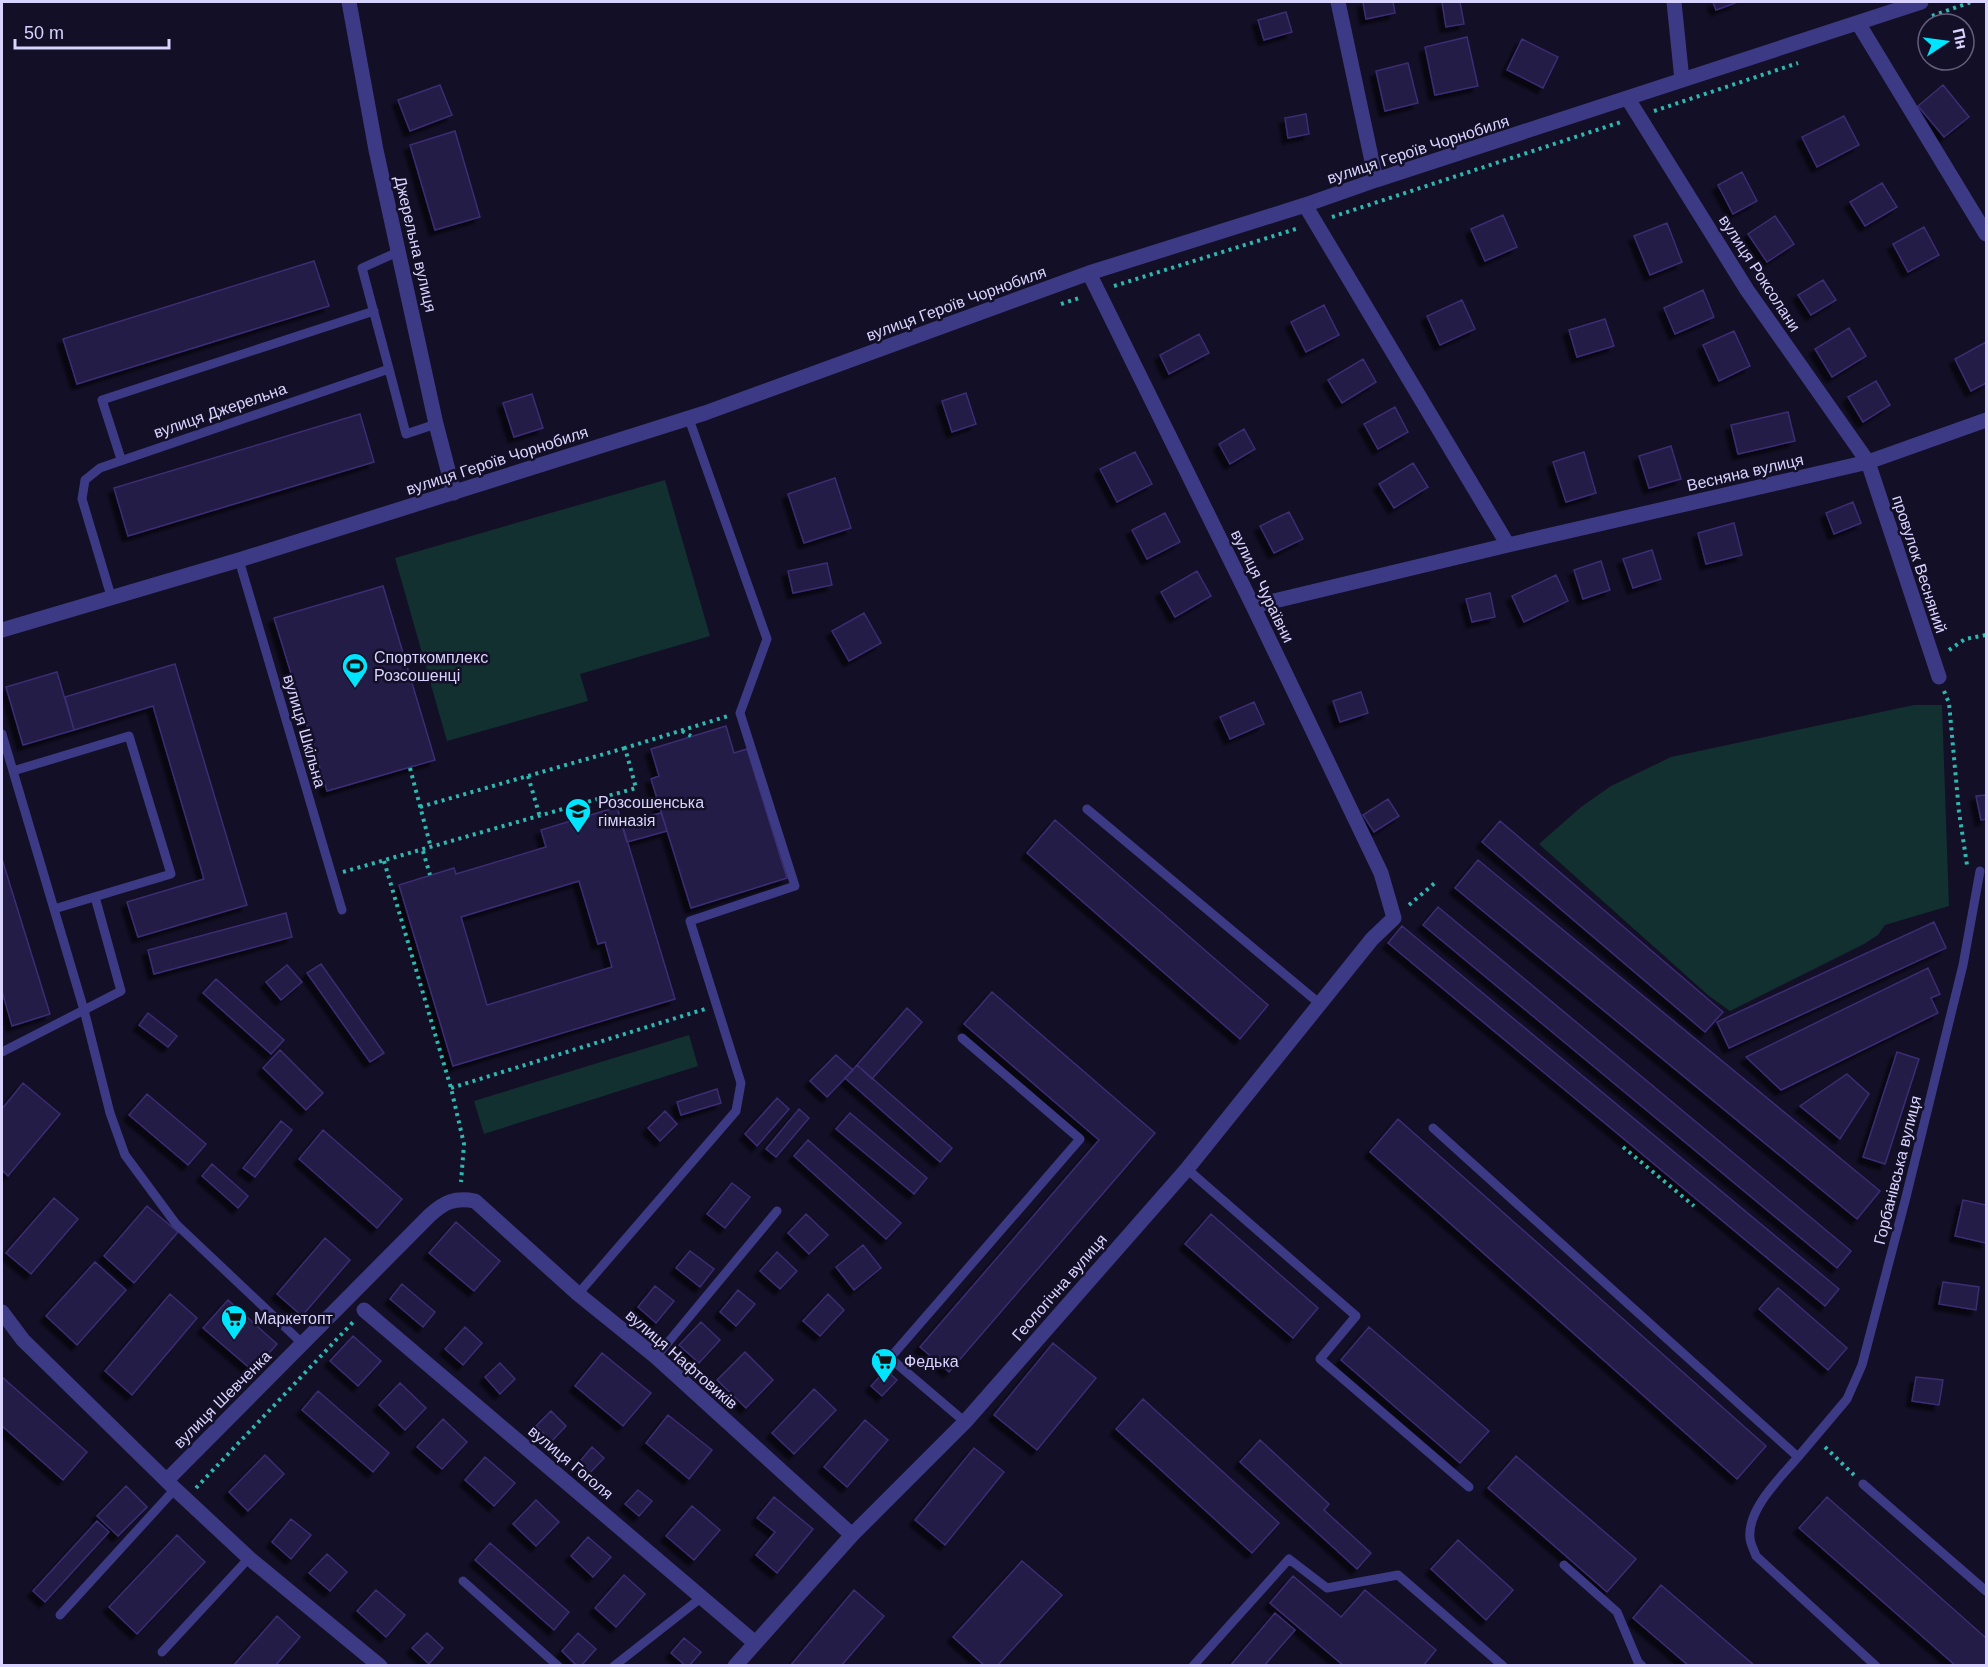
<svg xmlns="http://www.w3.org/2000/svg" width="1988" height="1667" font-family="Helvetica,sans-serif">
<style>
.green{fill:#12302f}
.building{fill:#241b47;stroke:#3b2d73;stroke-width:1.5;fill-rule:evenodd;filter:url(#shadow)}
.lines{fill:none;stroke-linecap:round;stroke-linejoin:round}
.path{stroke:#2fb8b0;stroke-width:4;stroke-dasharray:3 4.5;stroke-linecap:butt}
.service{stroke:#3d3a85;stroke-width:9}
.minor{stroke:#3d3a85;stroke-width:15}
.labels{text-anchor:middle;stroke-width:5;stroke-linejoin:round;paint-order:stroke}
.street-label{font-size:16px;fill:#d9d4ff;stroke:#130f26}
.poi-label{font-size:16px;fill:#d9d4ff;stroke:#130f26;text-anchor:start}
</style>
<defs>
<filter id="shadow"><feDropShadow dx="-5.5" dy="5.5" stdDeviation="1.5" flood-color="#0009"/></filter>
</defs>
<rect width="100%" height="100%" fill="#130f26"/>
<path class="green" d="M665,480l45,156 -130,38 8,27 -141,40 -52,-183z
M1914,705h28l7,201 -64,19 -7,10 -14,9 -134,67 -21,-15 -170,-152 42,-37 30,-21 60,-29z
M689,1035l9,31 -214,68 -10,-33z"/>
<path class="building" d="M1363,2h30l2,11 -29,6z
M1442,2h18l4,22 -18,3z
M1713,2h25l-22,8z
M1286,12l6,20 -28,8 -6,-20z
M1467,37l11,49 -43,9 -10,-48z
M1522,39l36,18 -15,31 -36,-18z
M1408,63l10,40 -33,8 -9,-40z
M440,85l12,30 -42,16 -12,-31z
M1943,85l26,32 -25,20 -26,-31z
M1306,114l3,20 -21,4 -3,-20z
M1844,116l15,29 -42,22 -15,-30z
M455,131l25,86 -45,13 -25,-85z
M1742,172l15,29 -24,13 -15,-29z
M1882,183l15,24 -32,19 -15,-24z
M1503,215l14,32 -32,14 -14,-32z
M1775,216l19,28 -27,18 -19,-28z
M1667,223l15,39 -32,13 -16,-39z
M1924,227l15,28 -31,17 -15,-28z
M314,261l15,45 -252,78 -14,-45z
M1823,280l13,20 -25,15 -13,-20z
M1703,290l11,27 -39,17 -11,-26z
M1462,300l13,29 -35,16 -13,-29z
M1324,305l15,30 -33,17 -15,-30z
M1605,319l9,27 -37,11 -8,-27z
M1849,328l17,28 -34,21 -17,-28z
M1734,331l16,35 -31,15 -16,-36z
M1199,334l10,19 -40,21 -9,-19z
M1986,342v41l-15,8 -16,-32z
M1363,359l13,23 -34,21 -14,-23z
M1876,381l14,24 -27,17 -15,-25z
M966,393l10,31 -24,8 -10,-31z
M532,394l11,34 -29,9 -11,-34z
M1395,407l13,25 -30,17 -14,-25z
M1788,412l7,29 -57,13 -7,-29z
M360,414l14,48 -246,74 -14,-48z
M1244,429l11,20 -25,15 -11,-20z
M1671,446l10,33 -32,9 -10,-32z
M1135,452l17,32 -35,18 -17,-33z
M1584,452l12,41 -30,9 -13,-40z
M1413,463l15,24 -34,21 -15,-24z
M835,478l16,50 -47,15 -16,-49z
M1853,502l8,21 -27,11 -8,-21z
M1289,512l14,27 -29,14 -14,-27z
M1165,513l15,29 -33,17 -15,-29z
M1734,523l8,32 -36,9 -8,-31z
M1652,550l9,29 -28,9 -10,-29z
M1601,561l9,29 -27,9 -9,-29z
M827,563l5,22 -39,8 -5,-22z
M1197,571l14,25 -36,21 -14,-25z
M1556,575l12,26 -44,21 -12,-26z
M383,586l52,174 -108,31 -53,-173z
M1490,593l5,24 -23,5 -6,-23z
M864,613l17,30 -32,18 -17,-30z
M175,664l72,241 -109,32 -11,-35 77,-23 -51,-173 -79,24 -9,-33z
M57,672l17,58 -51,15 -17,-58z
M1361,692l7,21 -28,9 -7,-21z
M1254,702l10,22 -34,15 -10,-22z
M726,726l8,27 13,-4 40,129 -96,30 -40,-129 8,-3 -8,-27z
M1986,795v24l-5,1 -5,-24z
M1388,799l11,17 -25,16 -11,-17z
M617,807l58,192 -222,67 -54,-181 55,-17 2,6 90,-27 -5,-17zM579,881l19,63 7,-2 7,25 -125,38 -26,-88z
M661,813l6,18 -40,11 -6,-19z
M1055,820l213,185 -28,34 -213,-186z
M1500,821l223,191 -18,20 -223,-190z
M2,859l48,155 -38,12 -10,-35z
M1478,860l402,331 -23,28 -402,-331z
M1438,907l413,344 -14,17 -414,-343z
M286,913l6,24 -138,37 -6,-24z
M1934,922l12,26 -217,100 -12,-26z
M1402,926l437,363 -14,17 -437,-363z
M321,964l63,89 -14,9 -63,-89z
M287,965l15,17 -21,18 -15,-18z
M1928,968l12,26 -9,4 7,15 -157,77 -35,-33z
M216,979l68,61 -13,14 -68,-61z
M992,992l163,141 -206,239 -29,-25 179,-207 -135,-116z
M907,1008l15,14 -50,57 -15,-14z
M148,1013l29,23 -9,11 -29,-22z
M280,1050l43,43 -17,17 -43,-42z
M1897,1052l22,7 -34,105 -22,-7z
M836,1055l17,15 -26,27 -17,-16z
M857,1065l95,83 -12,14 -95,-84z
M1847,1074l22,20 -29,45 -40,-33z
M23,1083l37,31 -52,62 -6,-6v-61z
M717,1089l4,14 -40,12 -4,-13z
M147,1094l59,50 -18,21 -59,-50z
M777,1098l12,11 -32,37 -12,-12z
M799,1109l10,9 -33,39 -10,-8z
M665,1111l12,13 -17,17 -12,-13z
M850,1113l77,65 -13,16 -78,-65z
M1398,1119l368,327 -29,33 -367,-327z
M281,1121l11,9 -37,47 -12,-9z
M323,1130l79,69 -25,29 -78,-69z
M808,1140l93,83 -15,16 -92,-83z
M212,1164l36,32 -10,12 -36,-32z
M732,1183l18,14 -25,31 -18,-14z
M54,1198l24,21 -47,55 -25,-21z
M1963,1200l23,5v38l-31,-7z
M147,1206l31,26 -44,51 -30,-27z
M806,1214l22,21 -19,19 -21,-21z
M1211,1214l107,94 -25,30 -108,-94z
M456,1222l44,39 -26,30 -45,-38z
M325,1238l25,22 -48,56 -25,-22z
M863,1245l18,23 -27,22 -18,-23z
M690,1251l24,18 -14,18 -24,-19z
M777,1252l20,19 -17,18 -20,-18z
M95,1262l31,28 -49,55 -31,-29z
M1943,1282l36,5 -3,23 -37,-6z
M402,1284l33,28 -12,15 -33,-28z
M655,1286l19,15 -18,22 -18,-16z
M1778,1288l69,60 -19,22 -69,-61z
M738,1290l17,14 -19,22 -16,-14z
M170,1294l27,24 -65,77 -27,-24z
M828,1294l16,16 -24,26 -17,-15z
M228,1300l49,44 -24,27 -50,-43z
M701,1322l19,18 -21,23 -20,-18z
M465,1327l17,16 -19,22 -18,-16z
M1369,1327l120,104 -29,32 -119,-103z
M353,1336l28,25 -23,25 -28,-25z
M1053,1343l43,35 -59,72 -43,-35z
M745,1352l28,28 -27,28 -29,-28z
M602,1353l49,40 -28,33 -48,-40z
M500,1363l15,16 -15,15 -15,-17z
M886,1370l11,10 -15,16 -11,-10z
M2,1377l85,75 -24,28 -61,-54z
M1916,1377l27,3 -4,25 -27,-4z
M400,1383l26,25 -21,22 -26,-25z
M814,1389l22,21 -42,44 -22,-21z
M318,1391l71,62 -16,19 -71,-62z
M1143,1399l136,124 -27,30 -136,-124z
M551,1411l15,15 -14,15 -16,-15z
M668,1415l44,35 -23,29 -43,-36z
M443,1419l24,23 -25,27 -25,-22z
M865,1420l23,20 -41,47 -23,-20z
M1260,1440l69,64 -5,6 47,43 -14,16 -117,-107z
M592,1447l12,11 -17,18 -11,-10z
M974,1448l30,24 -59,73 -30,-25z
M265,1455l19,19 -36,37 -19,-19z
M1516,1456l120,103 -29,33 -119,-104z
M485,1457l30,26 -21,23 -29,-26z
M126,1486l21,21 -29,29 -21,-20z
M638,1490l14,11 -13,15 -14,-12z
M774,1497l39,32 -36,44 -21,-18 19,-23 -18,-14z
M1827,1497l159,141v28h-30l-157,-138z
M536,1500l23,22 -23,24 -23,-22z
M692,1506l28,24 -26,30 -28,-24z
M291,1519l20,16 -20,24 -19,-17z
M97,1521l12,11 -64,70 -12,-11z
M177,1535l28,27 -68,72 -28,-27z
M588,1537l23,20 -18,20 -22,-21z
M1458,1540l55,50 -27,30 -55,-51z
M490,1543l79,69 -15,18 -79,-70z
M327,1554l20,18 -17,19 -21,-18z
M1022,1561l40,34 -65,71h-12l-32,-29z
M624,1575l21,19 -29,33 -21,-19z
M1293,1576l48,41 24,-27 71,60 -13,16h-79l-74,-63z
M1661,1585l94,81h-66l-56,-48z
M376,1590l29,25 -19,22 -29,-26z
M854,1590l30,26 -43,50h-51z
M1275,1613l20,17 -31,36h-34z
M277,1616l23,21 -25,29h-42z
M427,1633l16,15 -14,16 -17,-16z
M578,1633l18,16 -15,17h-4l-15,-15z
M684,1638l17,14 -12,14h-3l-15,-13z"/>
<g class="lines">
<path class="path" d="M1932,16l39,-14
M1654,111l144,-48
M1332,217l292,-96
M1114,286l185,-58
M1061,304l21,-7
M1949,650l16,-11 21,-4
M1944,691l5,12 10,109 8,53
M682,731l9,5
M410,768l21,80
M528,776l12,41
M420,807l205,-59
M423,851l7,24
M384,861l67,227 13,56 -3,38
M343,872l293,-84 -11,-40 103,-32
M1409,905l27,-23
M451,1088l254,-79
M1623,1147l71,59
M1825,1447l29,28
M196,1488l158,-167"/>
<path class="service" d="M389,369l-27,-101 38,-17
M121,459l-19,-59 272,-89
M239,560l103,350
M111,596l-29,-97 3,-19 15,-12 289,-99 17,65 30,-10
M2,734l82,276 -82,42
M13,771l116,-35 42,138 -117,35
M1087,809l233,195
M95,897l26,94 -37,19 26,103 15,42 51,69 127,120
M962,1038l118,101 -190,219 75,64
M1433,1128l365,329c-17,20 -51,52 -48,81 0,5 4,12 6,18l120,110
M1187,1169l169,147 -36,43 149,128
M578,1294l158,-183 5,-28 -51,-162 105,-35 -55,-173 27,-74 -78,-220
M656,1357l121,-146
M1798,1457l49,-58 15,-34 43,-164 58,-236 17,-94
M1863,1484l123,107
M1564,1565l53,47 21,50 4,4
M463,1581l95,85
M60,1615l115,-126
M162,1652l87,-94
M614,1666l88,-69
M1193,1666l96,-107 38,29 71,-13 105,91"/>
<path class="minor" d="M349,2l27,148 60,274 18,69
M1338,2l38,178
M1674,2l8,78
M1858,23l128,211
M1628,99l119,191 121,172 71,215
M1305,205l203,340
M1253,606l255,-61 360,-83 118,-42
M2,630l237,-70 466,-147 384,-140 216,-68 71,-25 545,-178
M364,1310l390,332
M2,1312l21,28 152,149 74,69 131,108
M167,1480l262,-264c15,-14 26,-19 46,-15l103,93 78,63 196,178
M735,1666l117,-131 113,-113 222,-253 185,-230 22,-21 -13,-45 -128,-267 -164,-333"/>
</g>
<defs>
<g id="stadium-pin" transform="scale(1.35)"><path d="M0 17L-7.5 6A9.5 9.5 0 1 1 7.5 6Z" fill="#00e5ff" stroke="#130f26"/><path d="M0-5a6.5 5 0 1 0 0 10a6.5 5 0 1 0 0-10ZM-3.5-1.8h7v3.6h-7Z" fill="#111"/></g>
<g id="school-pin" transform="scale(1.35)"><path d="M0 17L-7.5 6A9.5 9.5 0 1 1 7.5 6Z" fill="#00e5ff" stroke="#130f26"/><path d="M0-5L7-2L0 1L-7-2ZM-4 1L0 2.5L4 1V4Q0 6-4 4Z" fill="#111"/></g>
<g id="supermarket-pin" transform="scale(1.35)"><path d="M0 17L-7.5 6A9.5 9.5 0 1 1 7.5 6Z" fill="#00e5ff" stroke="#130f26"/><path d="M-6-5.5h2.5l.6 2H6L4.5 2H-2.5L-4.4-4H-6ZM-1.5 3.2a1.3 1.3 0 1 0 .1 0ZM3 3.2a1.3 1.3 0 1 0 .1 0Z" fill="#111"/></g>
</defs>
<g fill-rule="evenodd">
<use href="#stadium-pin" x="355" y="666"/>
<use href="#school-pin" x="578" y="811"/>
<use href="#supermarket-pin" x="234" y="1318"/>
<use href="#supermarket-pin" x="884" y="1361"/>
</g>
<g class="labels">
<g class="street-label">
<text transform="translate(1418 149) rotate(-18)" y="6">вулиця Героїв Чорнобиля</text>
<text transform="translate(416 244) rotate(77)" y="6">Джерельна вулиця</text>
<text transform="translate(1760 273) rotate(57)" y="6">вулиця Роксолани</text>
<text transform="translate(956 303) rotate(-20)" y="6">вулиця Героїв Чорнобиля</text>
<text transform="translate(220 410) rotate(-19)" y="6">вулиця Джерельна</text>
<text transform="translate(497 460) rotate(-18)" y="6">вулиця Героїв Чорнобиля</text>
<text transform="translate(1745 472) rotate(-13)" y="6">Весняна вулиця</text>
<text transform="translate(1920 564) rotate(72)" y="6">провулок Весняний</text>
<text transform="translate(1263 586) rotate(64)" y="6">вулиця Чураївни</text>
<text transform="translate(305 731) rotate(74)" y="6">вулиця Шкільна</text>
<text transform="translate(1897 1170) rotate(-76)" y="6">Горбанівська вулиця</text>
<text transform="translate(1059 1287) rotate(-49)" y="6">Геологічна вулиця</text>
<text transform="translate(682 1359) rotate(41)" y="6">вулиця Нафтовиків</text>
<text transform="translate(222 1399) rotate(-45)" y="6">вулиця Шевченка</text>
<text transform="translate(571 1462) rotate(40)" y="6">вулиця Гоголя</text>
</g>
<g class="poi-label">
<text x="374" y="663">Спорткомплекс<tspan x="374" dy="18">Розсошенці</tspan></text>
<text x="598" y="808">Розсошенська<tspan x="598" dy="18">гімназія</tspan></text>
<text x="254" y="1324">Маркетопт</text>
<text x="904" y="1367">Федька</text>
</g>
</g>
<rect width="1988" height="1667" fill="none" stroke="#d9d4ff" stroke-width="6"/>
<g transform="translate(1946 42) rotate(77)"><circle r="28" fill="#130f26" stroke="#625e7d" stroke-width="1.5"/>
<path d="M0-4.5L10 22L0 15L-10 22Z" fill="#00e5ff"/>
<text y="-9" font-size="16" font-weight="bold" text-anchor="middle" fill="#d9d4ff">Пн</text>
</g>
<path d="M15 39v9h154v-9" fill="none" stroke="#d9d4ff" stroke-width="3"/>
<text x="24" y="39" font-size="18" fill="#d9d4ff" stroke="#130f26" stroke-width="4.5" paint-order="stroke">50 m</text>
</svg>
